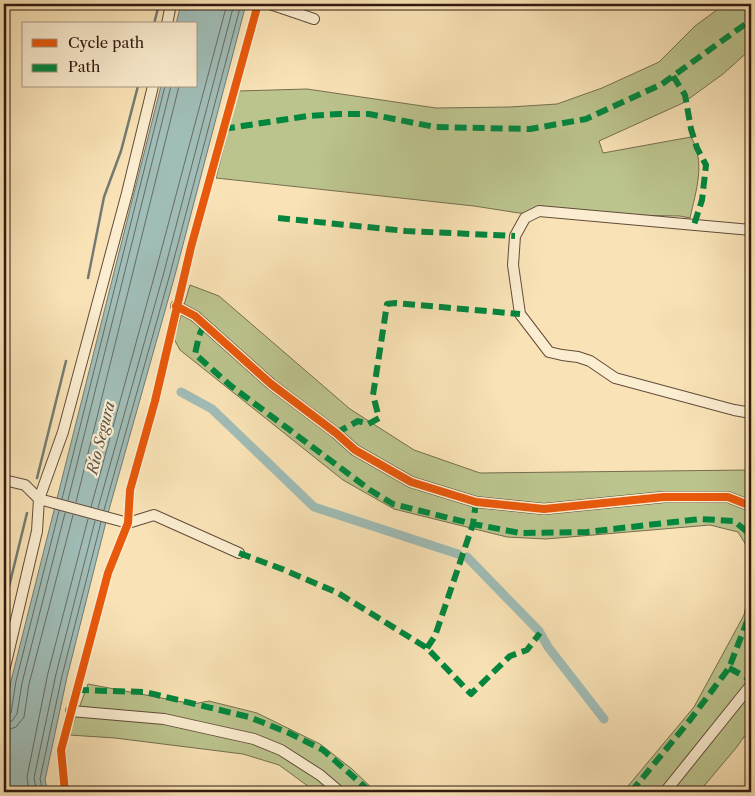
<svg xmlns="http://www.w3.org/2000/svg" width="755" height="796" font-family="'Libre Caslon Text',serif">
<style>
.green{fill:#bcc48e;stroke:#766e4f}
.water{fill:#a0bdb7;stroke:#737b74}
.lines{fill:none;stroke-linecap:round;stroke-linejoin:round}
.shore{stroke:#686b64;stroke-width:1}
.stream{stroke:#737b74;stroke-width:2.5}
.canal{stroke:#a0bdb7;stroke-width:9}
.street-casing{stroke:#624c3a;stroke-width:12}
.street{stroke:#fbedd0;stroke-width:10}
.quiet{stroke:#00873e;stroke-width:6;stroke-dasharray:12 6;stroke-linecap:butt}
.cycleway-casing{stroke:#fbedd0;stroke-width:11}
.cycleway{stroke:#e8590c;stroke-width:8}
.labels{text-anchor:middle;stroke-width:4.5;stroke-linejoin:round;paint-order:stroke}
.water-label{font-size:15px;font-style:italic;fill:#57524a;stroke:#fbedd0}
</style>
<rect width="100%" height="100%" fill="#f9e3b6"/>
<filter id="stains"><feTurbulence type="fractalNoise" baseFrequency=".004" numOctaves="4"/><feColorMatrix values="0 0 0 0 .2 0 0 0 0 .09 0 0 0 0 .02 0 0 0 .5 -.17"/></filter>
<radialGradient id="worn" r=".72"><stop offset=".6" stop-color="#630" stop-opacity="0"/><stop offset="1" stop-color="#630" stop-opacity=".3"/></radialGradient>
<path class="green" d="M725,4h26v45l-28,25 -40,29 -84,38 4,12 88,-16c15,26 5,53 -1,81l-10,-2 -161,-3 -45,-7 -258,-28 22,-87 69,-2 129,19 74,-1 47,-3 45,-16 57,-26 36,-36z
M190,285l29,11 131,113 64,41 66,23 269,-3 2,2v81l-13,-21 -28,-7 -164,14 -39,-2 -113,-28 -51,-29 -163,-130 -6,-11z
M751,582v145l-15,21 -37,44h-76l71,-85 50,-92z
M88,684l105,20 16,-3 48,12 63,31 32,25 24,23h-60l-37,-27 -36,-11 -128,-16 -46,-3z"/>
<path class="water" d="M181,4h65l-71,271 -65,231 -43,171 -22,103 3,12h-44v-65l7,-46 150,-595h35v-62h-20z"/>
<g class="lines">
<path class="shore" d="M62,499l103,-413
M68,500l103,-414
M76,502l103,-416
M91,507l65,-237 71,-266
M98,508l66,-236 70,-268
M104,510l66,-236 71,-270
M4,717l4,-1 3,-3 5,-32 43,-170
M4,723l8,-2 5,-7 5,-31 43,-170
M4,731l12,-4 8,-10 5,-33 44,-169
M29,792l-2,-15 21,-104 40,-154
M37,792l-3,-14 22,-104 39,-153
M43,792l-3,-13 22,-103 39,-154"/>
<path class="stream" d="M154,24l5,-20
M88,278l16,-81 17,-46 17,-65
M37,478l29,-117
M4,607l23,-94"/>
<path class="canal" d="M181,392l31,17 102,98 144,47
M467,557l72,74 9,16 56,72"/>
<g class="street-casing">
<path id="street" d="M270,4l44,15
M167,24l4,-20
M751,230l-212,-19 -14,7 -10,18 -2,29 7,49 29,38 13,3 16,2 12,4 25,17 119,32 17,3
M176,306l19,10 76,68 65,49 19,17 56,32 65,20 68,7 120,-12h64l23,9
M4,480l21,5 14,14 89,24 26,-8 85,38
M4,671l33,-140 2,-32 24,-67 64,-239 26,-107
M71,711l93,8 90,20 27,11 39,25 20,17
M665,792l86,-107"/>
</g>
<use href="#street" class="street"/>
<path class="quiet" d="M673,76l12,19 6,34 6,19 9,17 -4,35 -8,25
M223,129l85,-13 31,-2h30l66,13 95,2 56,-10 76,-35 89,-64
M278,218l128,13 109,5
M204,324l-5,12 -4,18 36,32 139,104 23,14 80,20 47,9 67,-1 113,-13 34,2 17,14
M336,433l22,-12 10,3 11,-6 -6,-23 14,-91 8,-1 125,11
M239,553l43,16 56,24 89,55 44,46 39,-38 17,-6 13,-17
M427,648l8,-12 38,-112 3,-22
M729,668l22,12
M77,690l68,2 104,25 40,16 34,17 42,37 3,5
M631,792l59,-72 39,-52 22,-57"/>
<g class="cycleway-casing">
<path id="cycleway" d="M176,306l19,10 76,68 65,49 19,17 56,32 65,20 68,7 120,-12h64l23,9
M65,792l-4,-42 47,-177 20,-50 2,-33 25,-89 36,-154 67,-243"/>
</g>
<use href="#cycleway" class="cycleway"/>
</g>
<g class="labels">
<g class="water-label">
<text transform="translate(101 438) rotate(-76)" y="5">Río Segura</text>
</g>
</g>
<rect width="755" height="796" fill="none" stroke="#f9e3b6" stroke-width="20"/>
<rect x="5" y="5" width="745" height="786" fill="none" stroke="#301910" stroke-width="2.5"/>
<rect x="10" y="10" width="735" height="776" fill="none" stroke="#301910"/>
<rect x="22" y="22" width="175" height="65" fill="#fbedd0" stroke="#aa9883"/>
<rect x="32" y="39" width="25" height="8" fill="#e8590c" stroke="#aa9883"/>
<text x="68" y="48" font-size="15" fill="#301910">Cycle path</text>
<rect x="32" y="64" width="25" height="8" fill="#00873e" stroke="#aa9883"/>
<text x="68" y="72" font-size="15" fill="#301910">Path</text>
<rect width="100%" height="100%" filter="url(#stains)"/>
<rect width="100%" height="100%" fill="url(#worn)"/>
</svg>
